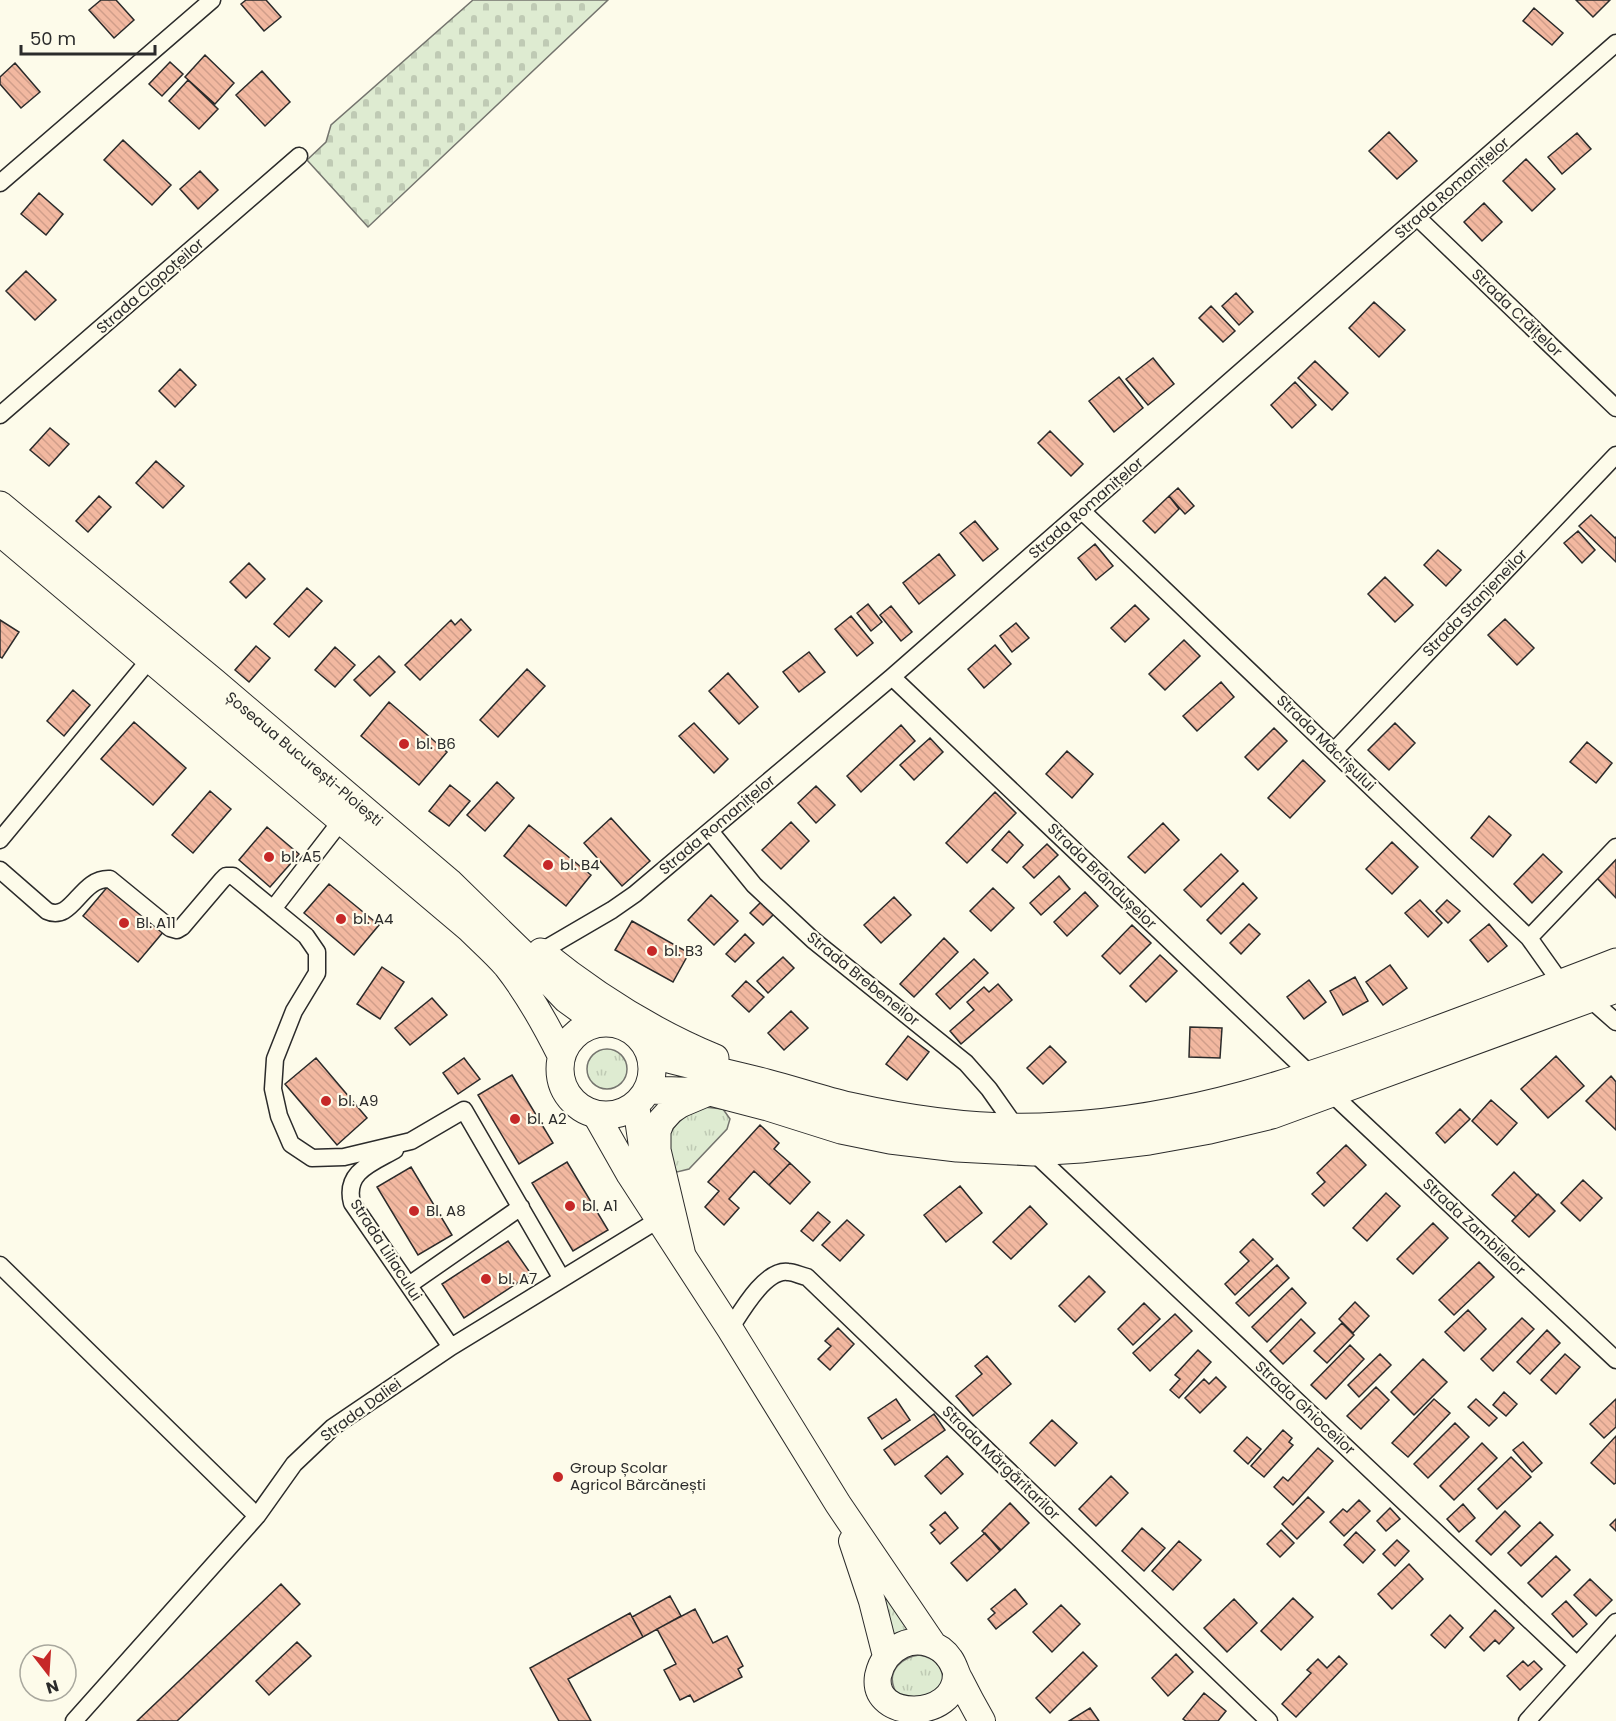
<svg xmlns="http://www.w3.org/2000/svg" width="1616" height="1721" font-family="Poppins,sans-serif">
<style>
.grass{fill:url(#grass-tufts);stroke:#74746e;stroke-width:1.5}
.cemetery{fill:url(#cemetery-stones);stroke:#74746e;stroke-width:1.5}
.building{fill:url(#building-back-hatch);stroke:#2b2b2b;stroke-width:1.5}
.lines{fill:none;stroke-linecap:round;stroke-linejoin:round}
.minor-casing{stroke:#2b2b2b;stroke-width:19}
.primary-casing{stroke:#2b2b2b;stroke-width:28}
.trunk-casing{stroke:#2b2b2b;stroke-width:29}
.minor{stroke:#fdfbea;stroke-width:16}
.primary{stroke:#fdfbea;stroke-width:26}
.trunk{stroke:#fdfbea;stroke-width:27}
.poi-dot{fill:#c62828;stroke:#fdfbea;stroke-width:2}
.labels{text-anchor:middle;stroke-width:4.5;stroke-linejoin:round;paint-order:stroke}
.street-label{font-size:15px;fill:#2b2b2b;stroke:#fdfbea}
.poi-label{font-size:15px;fill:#2b2b2b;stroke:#fdfbea;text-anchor:start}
</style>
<defs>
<pattern id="grass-tufts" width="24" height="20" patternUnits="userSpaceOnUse" patternTransform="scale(1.5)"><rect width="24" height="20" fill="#deebd1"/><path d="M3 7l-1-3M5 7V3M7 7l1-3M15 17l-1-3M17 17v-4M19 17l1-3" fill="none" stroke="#bfcab4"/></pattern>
<pattern id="cemetery-stones" width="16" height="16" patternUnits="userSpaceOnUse" patternTransform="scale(1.5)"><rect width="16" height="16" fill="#deebd1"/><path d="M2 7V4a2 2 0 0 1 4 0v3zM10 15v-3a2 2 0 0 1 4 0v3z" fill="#bfcab4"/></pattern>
<pattern id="building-back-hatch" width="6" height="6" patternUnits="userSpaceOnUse" patternTransform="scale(1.5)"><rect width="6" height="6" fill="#f2b8a0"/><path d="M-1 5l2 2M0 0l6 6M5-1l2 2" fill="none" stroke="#d09e8a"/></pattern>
</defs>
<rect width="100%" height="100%" fill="#fdfbea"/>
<path class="grass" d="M587 1069a20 20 0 1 1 40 0a20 20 0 1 1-40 0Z
M704,1107l19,2 7,10 -3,10 -38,40 -12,3c-26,-26 -1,-56 27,-65z
M870,1575l42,55 -23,7z
M919,1655c19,3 27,16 23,35l-36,13c-4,-5 -10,-9 -12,-15 -7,-18 9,-31 25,-33z"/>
<path class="cemetery" d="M473,0h135l-240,227 -61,-67 19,-18 5,-17z"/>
<path class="building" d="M101,0h15l18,20 -20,18 -25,-28z
M246,0h20l15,17 -17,14 -23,-27z
M1576,0h34l-17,17z
M1534,8l29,25 -11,12 -29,-24z
M205,55l29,28 -19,21 -30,-27z
M170,62l13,12 -21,22 -13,-12z
M15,63l25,29 -19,16 -21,-24v-7z
M262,71l28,31 -25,24 -29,-31z
M188,80l30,29 -19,20 -30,-28z
M1389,132l28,29 -20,18 -28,-28z
M1577,133l14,16 -29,25 -14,-17z
M123,140l48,45 -19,20 -48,-45z
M1526,159l29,30 -23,22 -29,-30z
M200,171l18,19 -20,19 -18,-20z
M39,193l24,21 -17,21 -25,-21z
M1484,203l18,19 -20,19 -18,-19z
M26,271l30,29 -21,20 -29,-29z
M1236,293l17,19 -14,13 -17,-19z
M1374,302l31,28 -26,27 -30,-29z
M1211,306l24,25 -12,11 -24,-24z
M1153,358l21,26 -26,21 -22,-26z
M1315,361l33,32 -16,17 -34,-32z
M180,369l16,16 -21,22 -16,-16z
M1119,377l24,31 -29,24 -25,-31z
M1295,382l21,23 -24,23 -21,-23z
M50,428l19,16 -20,22 -19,-16z
M1050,431l33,33 -12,12 -33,-33z
M156,461l28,25 -21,22 -27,-25z
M1178,488l16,18 -9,8 -16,-18z
M99,496l12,11 -23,25 -12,-11z
M1169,496l10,13 -24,24 -12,-12z
M1591,515l24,23 1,-1v25l-37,-36z
M975,521l23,28 -15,12 -23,-28z
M1578,531l17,19 -13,13 -18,-20z
M1095,544l18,22 -17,14 -18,-22z
M1438,550l23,20 -15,16 -22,-21z
M939,554l16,21 -36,29 -16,-21z
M249,563l16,16 -19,19 -16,-16z
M1385,577l28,28 -18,17 -27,-28z
M307,588l15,13 -33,36 -15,-13z
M868,604l14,18 -11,9 -14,-18z
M1135,605l14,14 -24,23 -14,-14z
M891,606l21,26 -11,9 -21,-26z
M851,616l22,27 -16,13 -22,-27z
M461,619l10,11 -51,50 -15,-15 46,-45 4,5z
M1505,619l29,29 -17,17 -29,-30z
M0,620l19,12 -17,26 -2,-1z
M1016,623l13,15 -17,14 -12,-16z
M1184,640l16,16 -35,34 -16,-16z
M995,645l16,19 -27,24 -16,-19z
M256,646l14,12 -21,24 -14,-12z
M335,647l20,18 -20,22 -20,-17z
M809,652l16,20 -26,20 -16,-20z
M379,656l16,16 -25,24 -16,-16z
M527,669l18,17 -47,51 -18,-17z
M728,673l30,34 -19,17 -30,-33z
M1221,682l13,15 -37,34 -14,-15z
M73,690l17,15 -26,31 -17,-15z
M389,702l58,50 -28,33 -58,-49z
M134,722l52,46 -33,37 -52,-46z
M694,723l34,36 -14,14 -35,-37z
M1395,723l20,20 -26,27 -21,-20z
M901,725l14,16 -54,51 -14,-16z
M1274,728l13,13 -29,29 -13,-13z
M930,738l13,14 -29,28 -14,-15z
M1587,742l25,21 -16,20 -26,-21z
M1067,751l26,23 -21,24 -26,-24z
M1303,760l22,21 -35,37 -22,-20z
M497,782l17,16 -29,33 -18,-16z
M450,785l20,16 -21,25 -20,-15z
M816,786l19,19 -19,18 -18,-20z
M210,791l21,18 -38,44 -21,-18z
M995,792l21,21 -49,50 -21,-20z
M1489,816l22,19 -18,22 -22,-19z
M611,818l39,43 -28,25 -38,-43z
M791,822l18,19 -28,28 -19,-19z
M1163,823l16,17 -34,33 -17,-16z
M529,825l62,50 -25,31 -62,-50z
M267,827l32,27 -29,33 -31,-27z
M1009,831l14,14 -16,18 -15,-13z
M1392,842l26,25 -26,27 -26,-25z
M1047,844l11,11 -24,23 -11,-11z
M1221,854l17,17 -37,36 -17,-17z
M1543,854l19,18 -30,31 -18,-19z
M1616,857v41l-20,-21z
M1059,876l11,13 -29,26 -11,-12z
M1243,883l14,15 -36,36 -14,-14z
M329,884l50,41 -25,30 -50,-42z
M109,885l55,46 -26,31 -55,-46z
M993,888l21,20 -23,23 -21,-20z
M1085,892l13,14 -31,30 -13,-14z
M711,895l27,26 -24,24 -26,-25z
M894,897l17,18 -30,28 -17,-18z
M1420,900l22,23 -14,14 -23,-24z
M1447,900l13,11 -12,12 -12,-12z
M761,902l13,12 -11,11 -13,-12z
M632,921l57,32 -16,29 -58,-32z
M1249,924l11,10 -19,20 -11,-11z
M1489,924l18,22 -19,16 -18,-22z
M1132,925l19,18 -31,31 -18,-18z
M745,934l9,9 -19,19 -9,-8z
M944,938l14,14 -44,45 -14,-13z
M1160,955l17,16 -31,31 -16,-16z
M783,957l11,11 -26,25 -11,-12z
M974,959l14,14 -38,36 -14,-15z
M1390,965l17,23 -24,17 -17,-23z
M382,967l22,15 -24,37 -23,-15z
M1355,977l13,24 -25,14 -13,-24z
M1309,980l17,22 -22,17 -17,-22z
M746,981l18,16 -15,15 -17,-16z
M998,984l14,16 -51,44 -11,-13 24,-21 -7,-8 17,-15 5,5z
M432,998l15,17 -37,30 -15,-17z
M791,1011l17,17 -24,22 -16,-17z
M1190,1027l32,1 -2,30 -31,-1z
M908,1036l21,16 -22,28 -21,-16z
M1050,1046l16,16 -23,22 -16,-16z
M1556,1056l28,30 -36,32 -27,-29z
M316,1058l51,60 -30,27 -52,-61z
M464,1058l16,21 -22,15 -15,-21z
M512,1075l41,68 -34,21 -41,-69z
M1611,1076l5,6v48l-30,-29z
M1491,1100l26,23 -20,22 -25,-24z
M1460,1109l10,10 -25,24 -9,-10z
M760,1125l19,18 -5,6 16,14 -21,22 -15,-14 -25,28 10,9 -15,17 -19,-18 14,-16 -11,-9z
M1346,1145l20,20 -42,41 -12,-12 13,-12 -8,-9z
M567,1162l41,68 -35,21 -41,-68z
M790,1163l20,19 -20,22 -21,-19z
M411,1167l41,68 -34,20 -41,-68z
M1514,1172l23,23 -21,22 -24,-22z
M1583,1180l19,18 -22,23 -19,-18z
M960,1186l22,27 -36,29 -22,-27z
M1386,1193l14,13 -33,35 -14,-13z
M1538,1194l17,17 -26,26 -17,-16z
M1030,1206l17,18 -36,35 -18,-17z
M818,1212l12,10 -17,19 -12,-10z
M847,1220l17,15 -24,26 -18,-16z
M1433,1223l15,15 -35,36 -16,-15z
M1253,1239l20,20 -38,36 -10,-11 24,-23 -9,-9z
M508,1241l23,33 -67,44 -22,-34z
M1479,1262l15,15 -40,38 -15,-15z
M1277,1265l12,13 -40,38 -13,-13z
M1089,1276l16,16 -30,30 -16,-16z
M1292,1288l14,15 -39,39 -15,-15z
M1355,1302l14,14 -16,17 -14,-14z
M1144,1303l16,16 -27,26 -15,-16z
M1468,1310l18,19 -22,22 -19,-19z
M1175,1314l17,17 -42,40 -17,-18z
M1522,1318l12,11 -41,42 -12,-12z
M1301,1319l14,14 -32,31 -13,-13z
M1342,1323l12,12 -27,28 -13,-12z
M838,1328l16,16 -24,26 -12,-11 13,-13 -6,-5z
M1547,1330l13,13 -30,31 -13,-12z
M1350,1345l14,14 -38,40 -15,-14z
M1198,1350l13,12 -32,36 -9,-8 10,-11 -5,-4z
M1380,1354l11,11 -32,32 -11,-12z
M1565,1354l15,13 -24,27 -15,-14z
M987,1356l24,28 -38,32 -17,-20 26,-22 -7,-8z
M1423,1359l24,23 -33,33 -23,-23z
M1216,1377l10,10 -26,26 -15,-15 19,-19 5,5z
M1376,1387l13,13 -28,29 -14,-13z
M1504,1392l13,12 -11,12 -13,-11z
M896,1399l14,21 -28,19 -14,-21z
M1434,1399l16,14 -42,44 -16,-14z
M1476,1399l21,19 -8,8 -21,-19z
M1616,1399v28l-12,11 -14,-14z
M934,1414l11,16 -50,35 -11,-15z
M1052,1420l25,23 -22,23 -25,-23z
M1455,1423l14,14 -41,41 -14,-14z
M1283,1430l9,8 -3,4 4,3 -29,32 -13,-11z
M1616,1436v47l-2,1 -23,-21z
M1247,1437l14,12 -13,15 -14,-13z
M1523,1442l19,21 -10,9 -19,-22z
M1482,1443l15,15 -43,42 -14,-14z
M1318,1448l15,13 -40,44 -19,-18 9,-10 5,4z
M947,1456l16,18 -22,20 -16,-18z
M1511,1457l20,20 -34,32 -19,-20z
M1111,1476l17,17 -32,33 -17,-17z
M1308,1497l16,15 -27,27 -15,-15z
M1359,1500l11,11 -26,25 -14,-14 13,-13 4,3z
M1010,1503l19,20 -28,27 -19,-19z
M1463,1504l12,14 -16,14 -12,-13z
M1390,1508l10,11 -14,12 -9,-10z
M1505,1511l15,15 -29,29 -15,-14z
M945,1512l13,16 -18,16 -9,-11 4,-3 -5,-5z
M1616,1519v12l-6,-6z
M1540,1522l13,13 -32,31 -13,-13z
M1142,1528l23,20 -21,23 -22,-20z
M1281,1530l13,13 -14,14 -13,-13z
M1356,1532l19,18 -12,13 -19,-18z
M985,1533l15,18 -33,30 -16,-18z
M1397,1540l12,11 -14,15 -12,-12z
M1179,1541l22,19 -28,30 -21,-19z
M1556,1556l14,14 -28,27 -14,-14z
M1409,1564l14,15 -31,30 -14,-15z
M1590,1579l22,21 -16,16 -22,-21z
M281,1584l19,20 -123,117h-40z
M1015,1589l12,15 -31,25 -8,-10 7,-6 -4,-4z
M670,1596l11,20 -38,21 -11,-20z
M1293,1598l20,19 -32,33 -20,-19z
M1234,1599l23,24 -30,29 -23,-24z
M1566,1601l21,23 -14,13 -21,-23z
M1061,1605l19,19 -28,28 -19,-20z
M695,1609l18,34 14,-7 16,30 -5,3 4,8 -48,25 -4,-7 -10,5 -16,-30 12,-6 -19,-35z
M1495,1610l19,18 -15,16 -4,-4 -11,11 -14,-14z
M630,1613l13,24 -75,42 23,42h-32l-29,-53z
M1450,1615l13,13 -18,20 -14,-13z
M297,1642l14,14 -42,39 -13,-14z
M1083,1652l14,14 -47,47 -14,-15z
M1176,1654l17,18 -25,24 -16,-18z
M1339,1656l8,8 -51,53 -14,-13 29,-31 -4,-3 11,-11 9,9z
M1523,1661l5,5 6,-5 8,8 -22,21 -13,-14z
M1204,1693l22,18 -8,10h-32l-3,-2z
M1090,1708l9,13h-30z"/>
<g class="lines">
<g class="minor-casing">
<path id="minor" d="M0,183l212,-183
M1418,218l198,190
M0,415l299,-259
M1082,511l447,427 32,45
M892,677l420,399
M1334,751l282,-296
M710,831l44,54 59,55 153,123 23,26 26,37
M0,840l150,-181
M0,870l47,41c26,12 33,-34 63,-32l60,49 7,2 5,-3 40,-47 4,-4h7l73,60 11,16v21l-23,38 -19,48 -2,30 6,27 12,28 21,14 32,-1 67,-16 53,-31 98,169
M273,909l68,-88
M1529,938l87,-91
M540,952l72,-42 23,-16 257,-217 724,-634
M1590,999l26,23
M1332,1094l284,266
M395,1150c-23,13 -51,22 -43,53l99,144
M1033,1152l544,513
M0,1265l257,251
M409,1285l112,-78
M730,1329c11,-17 35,-60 58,-57 6,0 13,4 19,5l462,444
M74,1721l183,-205 37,-52 39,-37 118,-80 207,-127
M1527,1721l89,-99"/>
</g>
<g class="primary-casing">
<path id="primary" d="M636,1105l6,41 14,40
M596,1115l34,60 100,154 108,175 95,140
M852,1541l20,60 14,55
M956,1674c0,47 -85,47 -78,2 3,-14 11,-25 24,-31 18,-8 38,-1 48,14 5,7 6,15 10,21 7,14 14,27 22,41"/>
</g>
<g class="trunk-casing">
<path id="trunk" d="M0,505l214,177 235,200 79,77 38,40 33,24
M0,532l470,397c12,12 26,24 37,37 22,28 38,57 54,89
M541,952c53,43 111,80 174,106
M560 1069a46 46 0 1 1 92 0a46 46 0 1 1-92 0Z
M650,1054c39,11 78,19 117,29 28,7 55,17 82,23 67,15 142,25 210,20 131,-7 243,-46 364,-91 64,-24 129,-48 193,-73
M648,1090l62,2 58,15 73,23 49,10 67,8 76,4 48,-3 68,-8 61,-11 62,-15 344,-126
M681,1251l-24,-101v-19l4,-10 10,-11 9,-6 26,-11"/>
</g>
<use href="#minor" class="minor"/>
<use href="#primary" class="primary"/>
<use href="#trunk" class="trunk"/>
</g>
<g class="poi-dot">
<circle cx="404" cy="744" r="6"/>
<circle cx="269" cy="857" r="6"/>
<circle cx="548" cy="865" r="6"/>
<circle cx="341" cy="919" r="6"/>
<circle cx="124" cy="923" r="6"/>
<circle cx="652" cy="951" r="6"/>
<circle cx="326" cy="1101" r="6"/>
<circle cx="515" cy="1119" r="6"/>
<circle cx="570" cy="1206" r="6"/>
<circle cx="414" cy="1211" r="6"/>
<circle cx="486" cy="1279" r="6"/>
<circle cx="558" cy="1477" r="6"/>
</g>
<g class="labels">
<g class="street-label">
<text transform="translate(1452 188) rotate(-41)" y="5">Strada Romanițelor</text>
<text transform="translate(150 286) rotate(-41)" y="5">Strada Clopoțeilor</text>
<text transform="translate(1517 313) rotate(44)" y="5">Strada Crăițelor</text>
<text transform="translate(1086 508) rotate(-41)" y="5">Strada Romanițelor</text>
<text transform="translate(1475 603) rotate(-46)" y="5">Strada Stanjeneilor</text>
<text transform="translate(1326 743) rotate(44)" y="5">Strada Măcrișului</text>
<text transform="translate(304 759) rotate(40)" y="5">Șoseaua București-Ploiești</text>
<text transform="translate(717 825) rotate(-40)" y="5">Strada Romanițelor</text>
<text transform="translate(1102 876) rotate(44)" y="5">Strada Brândușelor</text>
<text transform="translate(863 979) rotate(39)" y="5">Strada Brebeneilor</text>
<text transform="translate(1474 1227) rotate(43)" y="5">Strada Zambilelor</text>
<text transform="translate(386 1250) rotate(57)" y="5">Strada Liliacului</text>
<text transform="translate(1305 1408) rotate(43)" y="5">Strada Ghioceilor</text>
<text transform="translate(361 1410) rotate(-36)" y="5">Strada Daliei</text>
<text transform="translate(1001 1463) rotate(44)" y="5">Strada Mărgăritarilor</text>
</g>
<g class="poi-label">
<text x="416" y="749">bl. B6</text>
<text x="281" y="862">bl. A5</text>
<text x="560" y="870">bl. B4</text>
<text x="353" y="924">bl. A4</text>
<text x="136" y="928">Bl. A11</text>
<text x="664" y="956">bl. B3</text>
<text x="338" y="1106">bl. A9</text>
<text x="527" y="1124">bl. A2</text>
<text x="582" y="1211">bl. A1</text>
<text x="426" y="1216">Bl. A8</text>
<text x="498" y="1284">bl. A7</text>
<text x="570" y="1473">Group Școlar<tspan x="570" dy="17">Agricol Bărcănești</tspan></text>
</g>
</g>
<g transform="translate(48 1673) rotate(163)"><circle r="28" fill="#fdfbea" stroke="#a9a89e" stroke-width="1.5"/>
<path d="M0-4.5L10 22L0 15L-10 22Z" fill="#c62828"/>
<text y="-9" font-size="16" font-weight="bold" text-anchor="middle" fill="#2b2b2b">N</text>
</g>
<path d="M21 45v9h134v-9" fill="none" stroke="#2b2b2b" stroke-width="3"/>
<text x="30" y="45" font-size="18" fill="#2b2b2b" stroke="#fdfbea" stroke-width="4.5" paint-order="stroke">50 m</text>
</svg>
